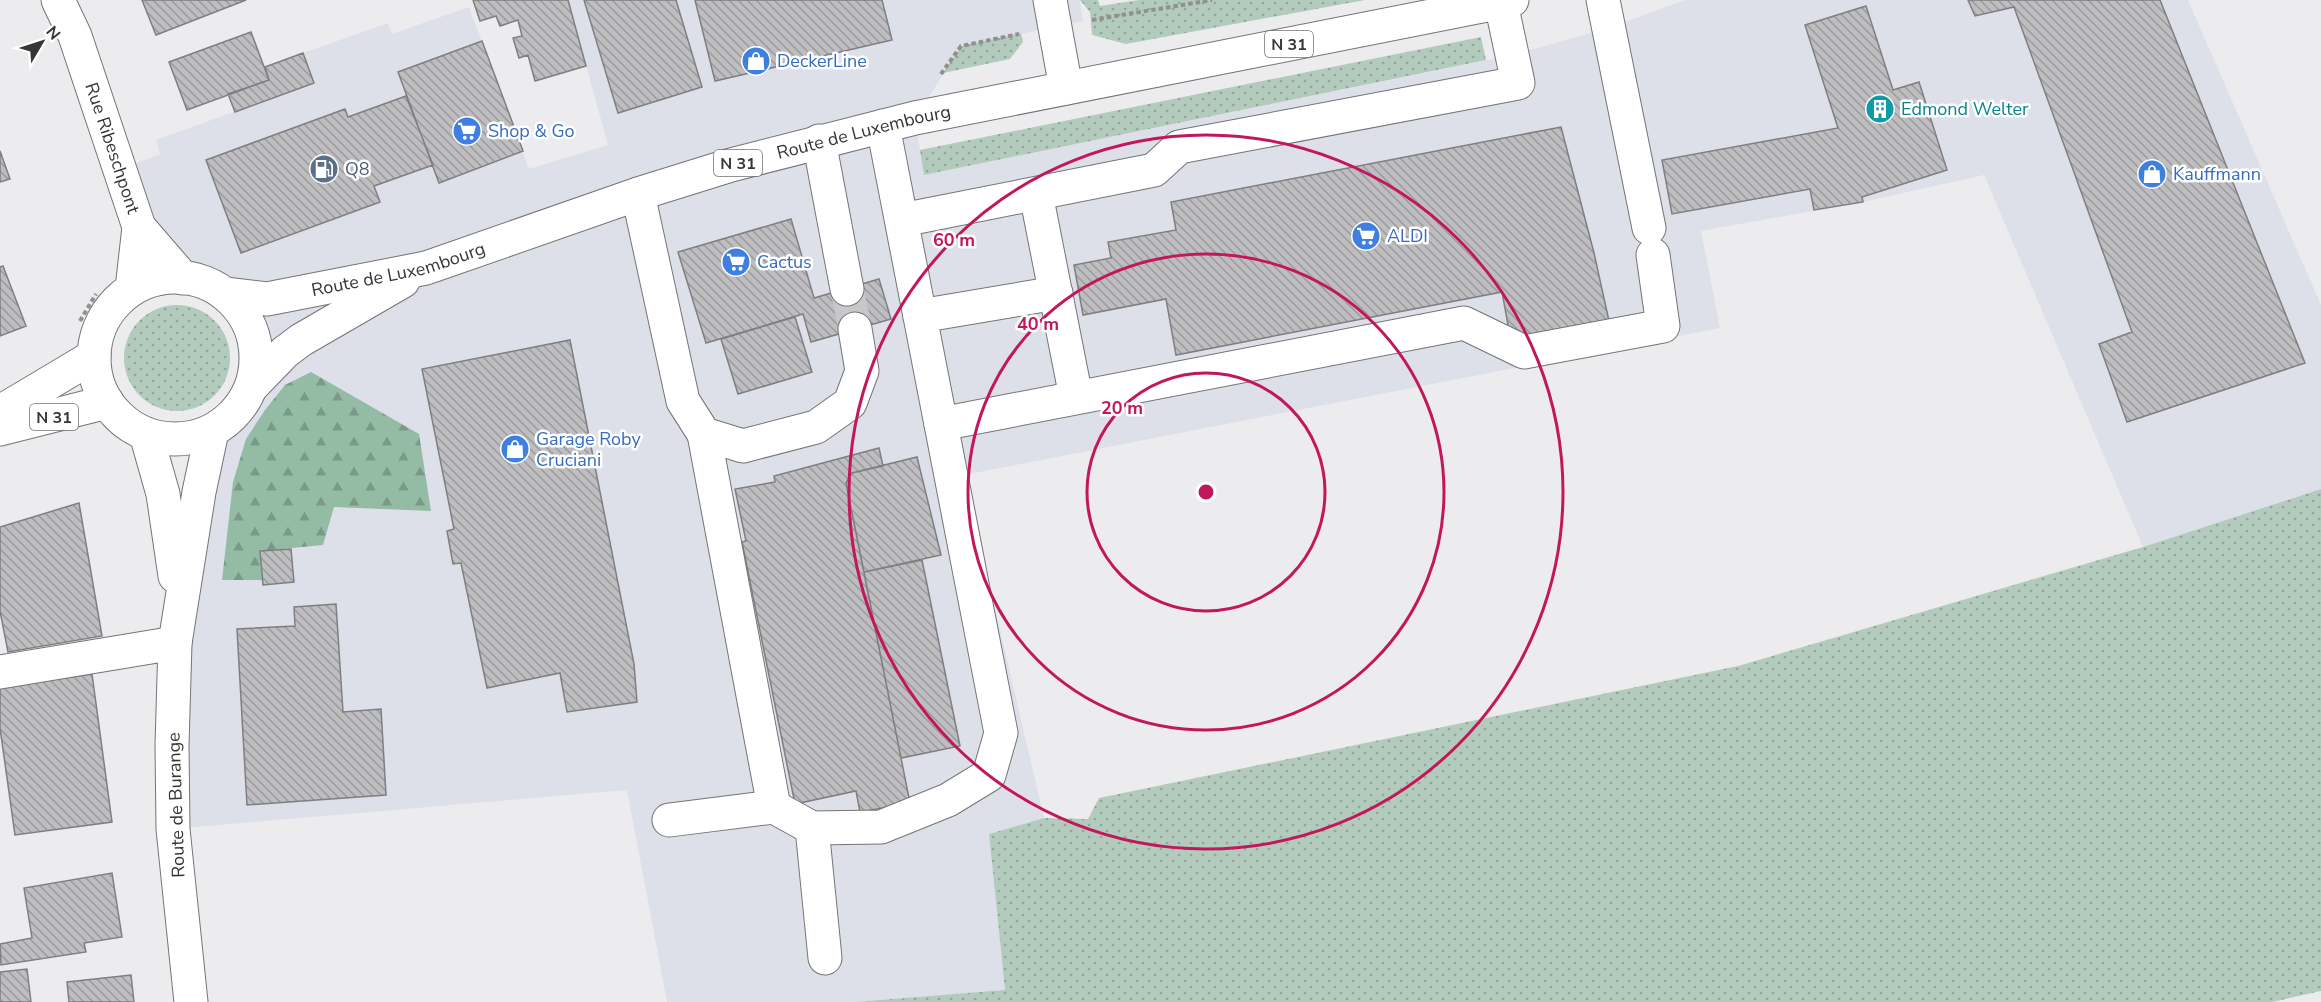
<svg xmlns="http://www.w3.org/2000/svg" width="2321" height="1002" font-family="'Nunito Sans',sans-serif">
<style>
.built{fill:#dde0e8}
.grass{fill:url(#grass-dots)}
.forest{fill:url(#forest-firs)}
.building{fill:url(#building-back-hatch);stroke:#7f7f81;stroke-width:1.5}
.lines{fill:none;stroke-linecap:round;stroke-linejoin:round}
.minor-tunnel{stroke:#c7c8c9;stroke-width:33;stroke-dasharray:33 16;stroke-linecap:butt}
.minor-casing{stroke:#747476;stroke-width:35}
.major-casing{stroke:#747476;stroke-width:35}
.path{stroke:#909091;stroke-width:4;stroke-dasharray:4.5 3;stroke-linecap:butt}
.minor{stroke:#fff;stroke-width:33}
.major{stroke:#fff;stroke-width:33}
.ring{fill:none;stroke:#c2185b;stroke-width:3}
.labels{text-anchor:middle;stroke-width:5;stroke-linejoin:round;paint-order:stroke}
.shield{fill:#fff;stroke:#727272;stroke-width:1.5}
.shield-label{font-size:16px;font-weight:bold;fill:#353636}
.shop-label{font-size:18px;fill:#366cbe;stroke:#fff;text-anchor:start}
.culture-label{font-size:18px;fill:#0d838f;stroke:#fff;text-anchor:start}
.street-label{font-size:18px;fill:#353636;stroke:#fff}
.service-label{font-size:18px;fill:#4e5e75;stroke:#fff;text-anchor:start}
.centre{fill:#c2185b;stroke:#fff;stroke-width:3}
.ring-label{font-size:18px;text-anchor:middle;font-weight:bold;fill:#c2185b;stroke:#fff;stroke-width:5;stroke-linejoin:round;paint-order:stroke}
</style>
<defs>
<pattern id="grass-dots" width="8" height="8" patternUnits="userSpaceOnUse" patternTransform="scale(1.5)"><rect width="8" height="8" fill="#b3cbbd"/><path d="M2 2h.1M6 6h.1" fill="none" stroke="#92a69a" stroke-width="1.8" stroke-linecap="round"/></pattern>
<pattern id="forest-firs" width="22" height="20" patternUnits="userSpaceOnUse" patternTransform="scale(1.5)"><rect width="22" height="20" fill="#94bca5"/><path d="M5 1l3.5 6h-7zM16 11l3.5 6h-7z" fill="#7a9a87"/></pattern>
<pattern id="building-back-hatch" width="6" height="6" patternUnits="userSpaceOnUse" patternTransform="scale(1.5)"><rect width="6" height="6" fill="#bebec0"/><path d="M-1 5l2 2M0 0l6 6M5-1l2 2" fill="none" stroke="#9b9b9d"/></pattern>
</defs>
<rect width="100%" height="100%" fill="#ececee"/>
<path class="built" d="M568,0h512l3,21 -122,26 -46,71 9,57 588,-120 97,-27 76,-28h503l133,305v184l-178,58 -159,-372 -121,27 -162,29 19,97 -756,147 80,343 -55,16 16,157 -150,11h-188l-40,-212 -454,39 39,-398 17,-12 13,-15 10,-18 3,-20v-20l-5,-20 -11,-17 -15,-15 -19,-11 -22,-5 -62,-109 39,-15 -4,-14 157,-57 -10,-30 85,-30 4,11 77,-27 60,162 79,-24z"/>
<path class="grass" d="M1080,0h18l2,6 39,-6h226l-239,44 -34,-9 -2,-23z
M1021,33l2,9 -13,17 -67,14 18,-27z
M1481,37l5,23 -562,115 -4,-25z
M124 358a53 53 0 1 1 106 0a53 53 0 1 1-106 0Z
M2321,489v502l-49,11h-1417l150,-12 -16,-156 55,-16 44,1 11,-21 639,-132 405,-119z"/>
<path class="forest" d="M311,372l108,62 12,77 -97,-4 -11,38 -62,6 2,29h-41l11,-98 13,-43 19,-29 20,-25z"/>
<path class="building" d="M142,0h104l-90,35z
M473,0h95l18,66 -51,15 -7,-26 -9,3 -6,-20 9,-2 -4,-16 -18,6 -4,-10 -16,5z
M584,0h92l26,87 -84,26z
M695,0h187l10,40 -177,41z
M1968,0h192l145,363 -178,59 -28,-78 33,-12 -118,-325 -39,9z
M1866,6l27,84 26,-8 28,88 -85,27 1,5 -49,8 -4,-21 -138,25 -10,-54 176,-32 -33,-103z
M251,32l18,48 -82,30 -18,-48z
M482,41l41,110 -84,32 -41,-111z
M303,53l11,30 -79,29 -7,-18 41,-14 -4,-13z
M406,96l27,69 -59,21 6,16 -139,51 -35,-93 139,-51 3,8z
M1561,127l33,126 15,68 -98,20 -9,-49 -326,63 -10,-56 -83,16 -9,-50 37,-7 -3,-16 68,-12 -5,-28z
M0,151l10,28 -10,3z
M791,219l23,79 65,-19 12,40 -80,23 -8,-28 -97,29 -28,-91z
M3,266l23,60 -26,10v-69z
M795,317l17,55 -74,22 -17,-55z
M570,340l64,324 3,38 -70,10 -7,-39 -73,15 -26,-125 -8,1 -6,-33 7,-2 -32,-160z
M879,448l4,18 -31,7 -6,10 64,320 -50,9 -4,-21 -61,13 -53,-262 4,-1 -11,-52 40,-7 -1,-6z
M917,457l24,98 -77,17 -18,-89 6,-10z
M79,503l23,133 -94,16 -8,-41v-84z
M291,549l3,33 -31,3 -3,-34z
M922,560l38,186 -59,12 -37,-186z
M336,604l7,108 38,-3 5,86 -139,10 -10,-176 58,-3 -1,-19z
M92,674l20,148 -97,13 -15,-107v-41z
M112,873l10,64 -38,6 2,9 -85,13 -1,-21 32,-6 -8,-50z
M27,969l4,33h-31v-30z
M131,975l3,27h-65l-2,-20z"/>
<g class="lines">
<path class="minor-tunnel" d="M847,289l8,40"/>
<g class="minor-casing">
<g id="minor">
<path id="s1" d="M58,0l17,36 64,191 44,51"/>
<path d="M1050,0l16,88"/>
<path d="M1603,0l46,228"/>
<path d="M819,141l28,148"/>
<path d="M638,194l45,207 21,33 39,12 73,-19 34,-24 12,-32 -7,-42"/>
<path d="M1036,194l40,203"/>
<path d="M902,220l252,-50 25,-23 339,-64 -17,-80"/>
<path d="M132,289l7,-62"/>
<path d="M920,316l136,-23"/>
<path d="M941,424l523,-101 60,29 139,-26 -10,-71"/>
<path d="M146,434l17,60 12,82"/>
<path d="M0,672l175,-29"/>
<path d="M774,807l38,21 69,-1 67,-27 41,-25 12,-42 -118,-607"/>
<path d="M669,820l105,-13 -70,-373"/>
<path d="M812,828l13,130"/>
<path d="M191,1002l-18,-173 -1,-84 3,-102 24,-151 13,-61"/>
</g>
</g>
<g class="major-casing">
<g id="major">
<circle cx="175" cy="358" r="81"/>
<path id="s2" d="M225,294l42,5 159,-31 212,-74 93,-29 184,-47 597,-118"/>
<path d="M252,386l33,-34 16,-12 102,-59"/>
<path d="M0,412l94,-56"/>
<path d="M0,429l107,-27"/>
</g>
</g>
<path class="path" d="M1092,20l120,-20
M941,74l20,-28 58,-12
M80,321l16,-27"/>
<use href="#minor" class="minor"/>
<use href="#major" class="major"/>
</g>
<g class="ring">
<circle cx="1206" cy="492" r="119"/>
<circle cx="1206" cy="492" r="238"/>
<circle cx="1206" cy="492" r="357"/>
</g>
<defs>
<g id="shop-disc" transform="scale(1.5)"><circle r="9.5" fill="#3f7fe0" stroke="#fff"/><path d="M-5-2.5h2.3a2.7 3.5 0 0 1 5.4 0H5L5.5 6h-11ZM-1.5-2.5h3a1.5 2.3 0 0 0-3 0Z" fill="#fff"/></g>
<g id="building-disc" transform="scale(1.5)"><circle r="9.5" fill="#0f9aa8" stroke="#fff"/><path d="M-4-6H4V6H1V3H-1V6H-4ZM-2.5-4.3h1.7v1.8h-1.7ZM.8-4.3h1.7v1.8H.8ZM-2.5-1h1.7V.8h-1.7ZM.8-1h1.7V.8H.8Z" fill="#fff"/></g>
<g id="supermarket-disc" transform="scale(1.5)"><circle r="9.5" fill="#3f7fe0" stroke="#fff"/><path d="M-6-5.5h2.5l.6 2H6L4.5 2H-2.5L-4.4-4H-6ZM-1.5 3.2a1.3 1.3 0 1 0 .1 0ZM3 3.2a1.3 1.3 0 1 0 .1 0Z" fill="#fff"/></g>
<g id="fuel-disc" transform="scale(1.5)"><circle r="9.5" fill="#5c6f8a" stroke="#fff"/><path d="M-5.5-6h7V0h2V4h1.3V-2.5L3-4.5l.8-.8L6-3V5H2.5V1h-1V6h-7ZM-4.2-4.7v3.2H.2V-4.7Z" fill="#fff"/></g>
</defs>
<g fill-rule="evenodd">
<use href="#shop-disc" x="756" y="61"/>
<use href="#building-disc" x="1880" y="109"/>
<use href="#supermarket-disc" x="467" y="131"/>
<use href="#fuel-disc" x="324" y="169"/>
<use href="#shop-disc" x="2152" y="174"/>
<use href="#supermarket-disc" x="1366" y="236"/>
<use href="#supermarket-disc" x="736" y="262"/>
<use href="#shop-disc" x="515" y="449"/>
</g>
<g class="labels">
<g class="shield">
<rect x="1265" y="31" width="48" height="26" rx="4.5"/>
<rect x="714" y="150" width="48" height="26" rx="4.5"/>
<rect x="30" y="404" width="48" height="26" rx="4.5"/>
</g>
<g class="shield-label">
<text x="1289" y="50">N 31</text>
<text x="738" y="169">N 31</text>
<text x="54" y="423">N 31</text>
</g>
<g class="shop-label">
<text x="777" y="67">DeckerLine</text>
<text x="488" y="137">Shop &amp; Go</text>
<text x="2173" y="180">Kauffmann</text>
<text x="1387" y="242">ALDI</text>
<text x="757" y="268">Cactus</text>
<text x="536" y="445">Garage Roby<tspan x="536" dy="21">Cruciani</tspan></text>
</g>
<g class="culture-label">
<text x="1901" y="115">Edmond Welter</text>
</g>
<g class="street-label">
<text dy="6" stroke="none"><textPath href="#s2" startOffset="663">Route de Luxembourg</textPath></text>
<text dy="6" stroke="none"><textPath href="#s1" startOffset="158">Rue Ribeschpont</textPath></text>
<text dy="6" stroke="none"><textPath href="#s2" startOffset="177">Route de Luxembourg</textPath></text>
<text transform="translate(176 805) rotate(-92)" y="6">Route de Burange</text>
</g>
<g class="service-label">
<text x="345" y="175">Q8</text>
</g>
</g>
<circle cx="1206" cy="492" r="9" class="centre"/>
<g class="ring-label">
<text x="954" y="246">60 m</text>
<text x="1038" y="330">40 m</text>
<text x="1122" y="414">20 m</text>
</g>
<g transform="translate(42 42) rotate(51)" stroke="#ffffff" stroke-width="4.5" paint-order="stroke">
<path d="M0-4.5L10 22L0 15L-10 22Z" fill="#353636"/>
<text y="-9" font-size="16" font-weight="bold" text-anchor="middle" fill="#353636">N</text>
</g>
</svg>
